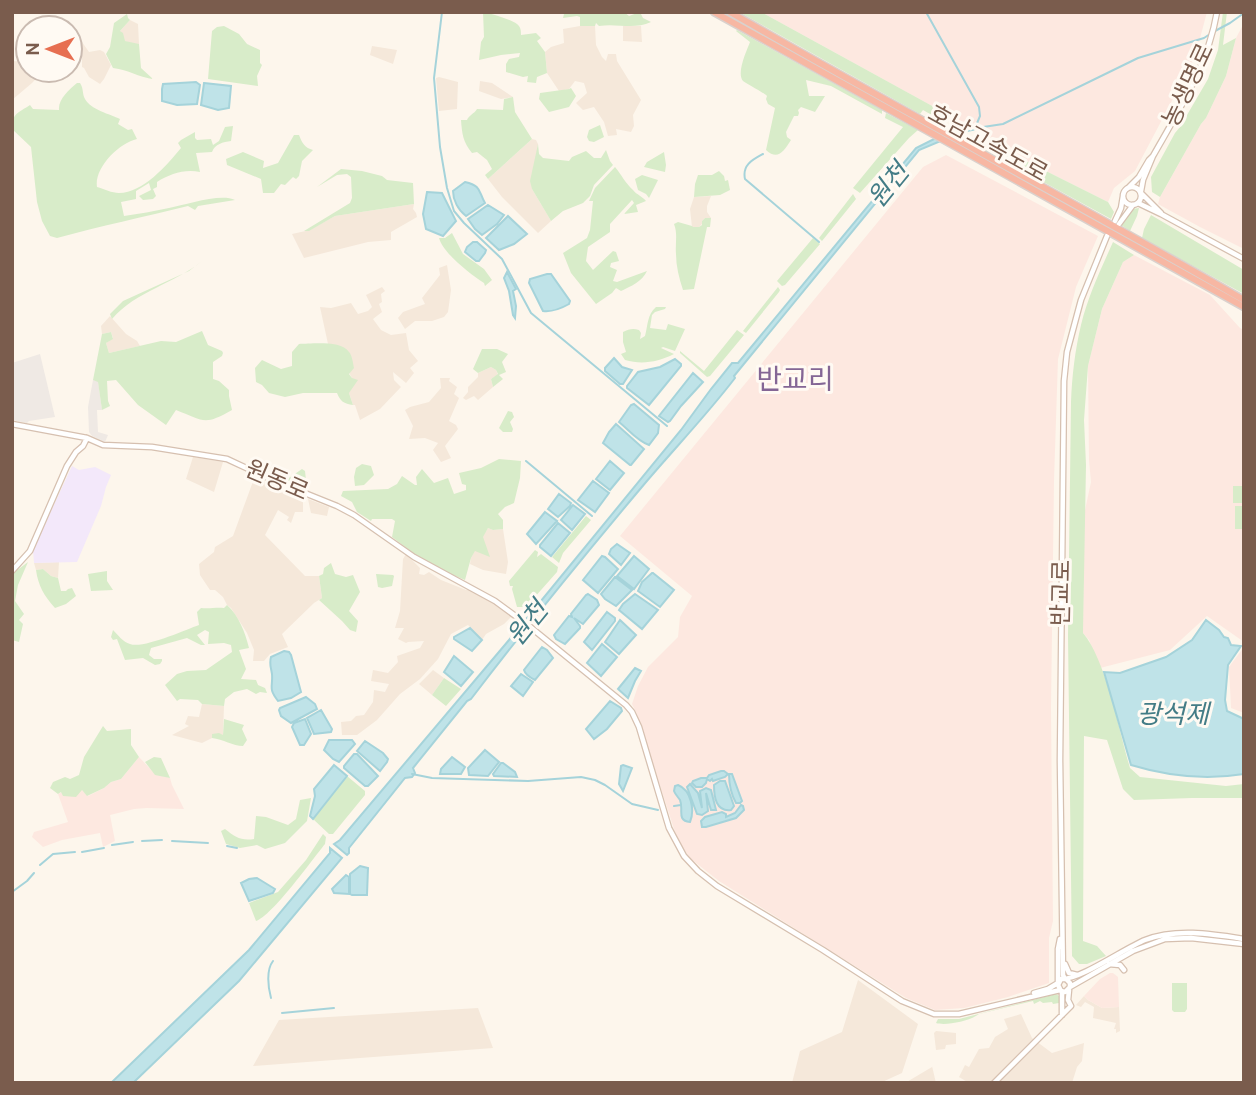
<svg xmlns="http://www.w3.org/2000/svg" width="1256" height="1095" font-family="Overpass,'Noto Sans KR',sans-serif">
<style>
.residential{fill:#f5e8da}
.commercial{fill:#fde8e0}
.industrial{fill:#efe9e4}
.education{fill:#f3e8fa}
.green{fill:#d8ecc9}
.water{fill:#bfe3e8;stroke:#a5d3da;stroke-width:2}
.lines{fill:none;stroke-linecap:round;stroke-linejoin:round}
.stream{stroke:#a5d3da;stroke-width:2}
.secondary-casing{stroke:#d6c0b0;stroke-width:7}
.highway-casing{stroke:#dad1cd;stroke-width:9}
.secondary{stroke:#fff;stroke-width:4.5}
.highway{stroke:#f7b7a3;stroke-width:6}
.labels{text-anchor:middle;stroke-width:6;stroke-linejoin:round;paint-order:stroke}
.street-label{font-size:24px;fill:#7a5c4d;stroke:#fffaf3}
.water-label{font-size:26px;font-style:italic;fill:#437c86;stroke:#fffaf3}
.quarter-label{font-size:28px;fill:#846695;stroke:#fffaf3}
</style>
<rect width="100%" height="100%" fill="#fdf6ec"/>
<path class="residential" d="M130,20l8,4 1,20h-5l-10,-3 -4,-10z
M580,26h15l1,19 6,12 4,4 2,-7h8l1,7 24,39 -8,15 1,11 -3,6 -15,-3 1,6 -9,1 -4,-14 -10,-15 -11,3 -7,-7 11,-10 -3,-10 -9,-2 -6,8 -10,2 -12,-18 -2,-21 6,-5 13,-4 -1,-14z
M623,26h18l1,16 -19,-1z
M82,42l7,10 11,-2 4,2 7,13 -7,14 -4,5 -11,-7 -5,-9 -2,-1z
M372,46l25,4 -4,14 -23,-9z
M12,61l16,1v8h16l-12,13 -20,17z
M439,77l19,5 -1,27 -18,2 -3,-33z
M480,81l12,2 21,14 -12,2 -22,-8z
M532,139l4,1 2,4 -6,45 19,32 -13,12 -36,-36 -14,-18z
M711,196l-4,10v6l4,6h-6l-3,3v3l-3,3h-7l-2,-18 4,-12z
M414,204l-1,5 3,4 1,4 -26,15v8l-23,2 -64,16 -12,-24 18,-4 25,-14z
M447,265l4,25 -3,22 -4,5 -12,4h-17l-10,8 -7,-11 5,-6 22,-8 -3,-6 18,-23 -1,-7z
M382,287l3,4 -4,3 1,8 -3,2 3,8 -9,7 8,11 10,5 15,-2 3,17 9,11 -8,7 4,5 -8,10 -13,-11 1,8 7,7 -21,22 -20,11 -5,-15h-2l-4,-12 3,-15 -19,-34h-5l-8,-37 11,1 20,-5 7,11 10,-3 4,-4 -6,-12z
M110,316l16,18 11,7 3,5 -31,7 -3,-10 7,-5 -2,-6 -9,2 -1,-8z
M491,367l5,3 2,5 -7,4 2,8 -15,13 -4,-4 -8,4 -3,-2 5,-6v-5l10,-10v-4z
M440,378h10l-1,3 8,6 -3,7 5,4 -10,23 7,4 2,4 -13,17 6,12 -10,4 -8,-12 5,-7 -13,-5 -16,1 4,-13 -8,-16 5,-3 19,-5 12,-14z
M193,457l30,5 -9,30 -28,-13z
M255,476l48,22v14h-8l-4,11 -4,-3 2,-3 -11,-7 -13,25 40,41h14l3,22 -8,5 -32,31 6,13 -18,7 -6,7h-11l1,-11 -7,-17 -16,-25 -4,-3 -4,-8 -8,-7h-5l-10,-15 -1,-11 15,-12 1,-5 18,-11z
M308,499l21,8 -2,9 -16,-3z
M488,528l5,2 10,-1 5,33 -2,12 -23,-4 -13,-6 1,-6 4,-8 14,6 -7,-19z
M406,554l14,14 -1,6 5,1 5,-3 12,8 25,10h9l37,26 -8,8 -18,10 -4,6 -14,-15 -17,9 -13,25 -18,20 -20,15 -23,26 -20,15h-15l-1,-13 10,-1 5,-5 8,-1 9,-13 1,-12 11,2 4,-8 -18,-3 2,-11 15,3 10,-11 -1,-6 23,-8 4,-7 -16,1 -2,1 -8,-4 6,-11h-9l5,-17 3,-52z
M59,562l-1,16 -7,-2 -8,-7 -7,1 -2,-7z
M433,670l11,8 -12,17 -13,-11z
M202,704l22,2 -1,29 -10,-1 -1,4 -10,5 -30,-8 17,-9 -4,-2 3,-8 11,1z
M858,980l60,44 -16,49 -22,10h-88l8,-32 42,-19z
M1084,996l4,4 14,8 17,-1 1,24 -4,2v-4h-2l2,-6 -23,-5 1,-11 -9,-5 -4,5 -5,-2z
M478,1008l15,40 -240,18 26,-46z
M1021,1014l11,24 20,15 32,-10 -2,18 -5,6 -5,16h-103l-10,-6 6,-12 4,2 10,-18 10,-1 6,-11 13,-8 -4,-10z
M936,1031l20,2v11l-10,1 -1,4 -9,1 -2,-17z
M932,1066l4,17h-31l27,-16z"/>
<path class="commercial" d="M761,12h446l-12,45 -60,114 -21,17 -6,14 -84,-42 -30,-20z
M1244,23v226l-44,-22 -42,-23 2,-7 41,-73 5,-6 20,-42 10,-38z
M946,155l152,81 -22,51 -18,72 -4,122 -3,227 2,213 -4,17v45l-41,14 -44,11 -29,2 -29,-12 -187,-117 -28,-22 -8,-11 -8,-16 -38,-118 -5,-10 6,-18 10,-19 30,-30 2,-20 12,-21 -72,-60 303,-369z
M1134,255l76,40 30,33 4,2v312l-37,-26 -37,34 -70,18 -11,-28 -6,-7 1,-118 7,-33 -2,-22 -1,-94 14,-57 21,-47z
M1244,647v66l-13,-5 -2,-41z
M139,757l16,17 15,4 2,7 12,24 -37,-1 -13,1 -24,6 5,26 -12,6 -3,-14 -38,7 -19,7 -11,-10 2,-5 34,-10 -10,-28 4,-2 20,-2 6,6 16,-8 7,-6 10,-3z
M1110,973h3l5,4 1,30 -17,1 -14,-8 -4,-4 16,-17z"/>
<path class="industrial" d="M40,354l15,63 -26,4 -2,2 -15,-3v-57z
M93,380l5,1 4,29h-5l1,22 10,3 -3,7 -13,-6 -3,-4 -1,-25z"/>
<path class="education" d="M72,466l7,4 16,-3 16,8 -5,12 -5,19 -24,56 -43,1 -1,-13z"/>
<path class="green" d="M483,12c9,2 27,7 34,12 4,3 4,7 4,11l15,-2 5,5 -4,3 8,11 2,21 -10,4 -1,6 -9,-1 1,-6 -5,1 -17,-5v-8l3,-5 10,-2 1,-4 -19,2 -22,5 2,-18 3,-5z
M567,12h57l5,4 11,-4 3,6 8,4c-17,8 -34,1 -52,4l-3,-3 -1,3h-15v-9l-3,-1 -14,2 1,-4z
M739,12h22l184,101 -8,5 -14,-8 -3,4z
M1223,12h4l-4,33 13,-7 -10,38 -20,42 -5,6 -41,73 -8,-5 -1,-15 24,-44 5,-6 28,-48 10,-29z
M127,14l1,4 2,2 -10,11 3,2 2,8 14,3 2,24 12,11c-15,-2 -24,-9 -40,-11l-7,-14 4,-7 4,-24z
M224,26l15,8 8,10 13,6v13l2,2 -5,11 1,10 -50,-7 4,-48 5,-4z
M737,30l145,80v4l-51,-28 -25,-6 3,16h16l-10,16 -14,-5 -3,3 1,3 -1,3h-4l-8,16 1,5 4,3c-7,11 -13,21 -25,10l9,-42 -7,-4 -2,-5 1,-3c-4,-4 -22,-13 -24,-15 -7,-8 4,-31 7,-39l-14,-11z
M77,83h3c4,6 2,11 5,16 6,11 25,15 35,20l-2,5 10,6 4,-1 5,10c-18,4 -43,29 -40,48 7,2 15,6 22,6 24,0 48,-28 62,-45l-3,-5 3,-3 14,-8v6l2,2 14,-1 2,6 6,-4 6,-14 8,-1 -2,15c-8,1 -16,3 -19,11l-16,1 4,19c-16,-3 -30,2 -43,10v5l-4,2 3,7 -3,3 -10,1 -4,-4 12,-6 -2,-7 -13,8v8l-15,3 3,14c15,-2 30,-5 45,-8 17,-3 51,-15 66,-8l-37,6 -3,4 -7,-4c-44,11 -88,20 -131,32l-7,-2 -8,-15 -5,-19 -6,-55 -19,-18c0,-16 6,-16 18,-24l3,4 26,1c-1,-11 10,-20 18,-27z
M571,88l5,8 -7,11 -20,5 -10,-13 1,-6 29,-4z
M513,97l2,15 17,27 -44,40 -3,-4 7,-6 -5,-9 -10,-8 -5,1c-9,-11 -10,-19 -11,-33h6c2,-5 7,-6 10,-11l26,1 1,-11z
M886,113l32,17 -9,8 -49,55 -7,-5 50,-61 -18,-9z
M600,125l4,12 -10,5 -5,-1 -2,-4 2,-7z
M294,135h5c3,8 6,13 14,15l-11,11 -3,15 -3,3 -3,-2 -8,8 -4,-1 -7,9h-11l-2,-14 -34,-14 -1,-6 17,-7 21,9 -1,7 15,-5z
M994,140l30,20 84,42 6,10 -3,7 -137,-75z
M538,144l1,10 4,4 26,3 3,-4 14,-6 8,7h7l5,-8 4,11 3,4 -19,20 -4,11 -7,7 -20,8 -12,10 -19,-32 -2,-8z
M664,152l2,13 -1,7 -21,-5 3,-5z
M615,167c6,7 11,17 18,23 4,5 9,6 13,11l-10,4 2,7 -14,2 10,-11 -2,-3 -22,24v8l-22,15 -2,14 7,9 20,-19 3,1 3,9 -8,2 -1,4 7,3 -4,11 4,1 30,-11c-5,11 -16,15 -26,20l-5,-3 -4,5 -16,11 -25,-31 -8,-20 24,-15 3,-8 3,-29h-4l6,-13z
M341,169l21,2 20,5 5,4 26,3 1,21 -79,12 -26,15h-5l46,-28 2,-5 -1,-21 -4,-3 -10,1 -20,12z
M719,171l5,5 1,5 3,-1 2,10 -10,5 -26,2 1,-13 3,-9h14z
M642,175l16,5 -9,18 -3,-4 -8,-4 -3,-11z
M853,194l3,5 -34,42 -3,-3z
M1139,208l-2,8 -7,15 -9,-6 11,-16z
M1151,215l93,55v24l-102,-56 2,-9z
M705,218h6l-1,9h-3l-13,62 -11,1c-4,-12 -7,-24 -7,-36 -1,-10 2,-20 -2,-30l4,-2 14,4 1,1h6l3,-2v-4z
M452,233l11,21 21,15 8,11 -7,6 -1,-3c-14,-9 -41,-30 -45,-45h6z
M813,238l7,6 -35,41 -3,1 -5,-5z
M1113,242l21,13 -11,7 -21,47 -14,57 -4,54 2,45 -3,168c23,27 36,98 47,135l10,9 86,9 18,-2v14h-52l-58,2 -11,-11 -16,-49 -23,-4 -1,205 14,5 9,10 -19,8h-8l-7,-8 -4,-320 3,-234c1,-26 4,-52 10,-77 7,-29 20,-56 32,-83z
M202,261c-28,23 -66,30 -90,58l-2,-5 13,-13 66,-30z
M778,287l2,3 -1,2 -33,41 -3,-2z
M656,307h10l-1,2 -10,3 -3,3 -2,13 16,2 2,-6 17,5 -10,22 -12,-4 -2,1 13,6c-16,8 -32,11 -49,6l-4,-6 5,-2 -3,-10v-10c6,-3 10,-4 16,-2l2,3 -1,6 5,-3c3,-11 2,-21 11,-29z
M737,330l7,5 -34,41 -3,1 -27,-24v-2l24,20z
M202,331l6,14 14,6 1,2 -1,3 -9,6v17l6,2 10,9v6l3,14c-28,16 -28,11 -56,0l-10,15 -28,-20 -22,-25 -9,1 1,20 2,5 -8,4 -4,-28 -5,-2 9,-46 9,-2 2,7 -7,4 3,10 52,-12 15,1z
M299,344c12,0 42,-4 50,8 3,3 4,11 5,16l-5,6 3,4 6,2 -9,13 4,12c-9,-1 -13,-4 -16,-12h-34l-18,4 -16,-4 -7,-8 -6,-3 -1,-14 7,-8 19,9 11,-3v-14z
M482,349h15l11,5 -6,8 4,10 -7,3 4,4 -10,8 -2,-8 7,-5 -2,-4 -5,-3 -13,6 -5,-4z
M508,411l4,1 2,5 -4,5 3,7 -1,3h-9l-4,-4z
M499,459l22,2 -1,17 -6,25 -9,4 -7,7 5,6v9l-10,1 -5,-2 -5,9 7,20 -15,-6 -4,7 -6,22 -28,-12 -20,-12 -25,-19 3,-16 -3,-2h-20l-1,2 -14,-9 -5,-10 -11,-6 2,-5 45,-2 9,-5 5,-8 13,9h2l-1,-8 6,-8 12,14 14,-5 6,16 12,-4v-5l-4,-1 -3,-11 22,-5z
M362,464l9,2 3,9 -10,10 -9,1 -1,-9 2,-9z
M302,469l3,2 2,18 -20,-8 -1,-1z
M1233,486h11v17h-11z
M1235,506h9v23h-9z
M586,516l5,4 -28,33 -4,10 -7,-6z
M535,550l3,2 -1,5 4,-3 17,13 -1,5 -31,35h-9l-5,-18 1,-3h-3l-1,-5z
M28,562l-10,23 -3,16 9,13 -5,6 4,4 -4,18 -7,-2v-66z
M331,563l4,11 11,3 7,-2 7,17 -11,19 9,10 -2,11 -6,-2 -8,-9 -23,-21 3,-2 -3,-22 4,-2 1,-6z
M43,569l8,7 7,2 3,13h5l2,-2 4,-1 4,8 -10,8 -11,4c-11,-12 -17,-23 -19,-38z
M107,571v10l6,9 -22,1 -3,-17z
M376,574l17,1 1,1 -2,10 -10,2 -4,-1z
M227,605c12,11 18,27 22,43l-10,2 7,19 -5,10 15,1 2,5 7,3 2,5 -7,-1 -4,2 -9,-5 -13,3 -9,7 -1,7 -22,-2 -4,-4 -18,-1 -3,2 -12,-16 12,-11 10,-3 19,-1 26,-18 -1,-7 -7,-2 -16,1 1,-12 -4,-2 -8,5 8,10h-4l-14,-7 -36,10 -2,7 5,4h8v2l-2,3 -5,1 -12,-7 -18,2 -8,-21 -4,1 -2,-3 2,-7c5,5 10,12 17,14 13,5 55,-14 69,-19l-2,-13 4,-4c9,1 15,-1 23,0z
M444,678l17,11 -15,17 -14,-11z
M224,719l20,6 -2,4 5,11 -4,6c-10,0 -20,-7 -31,-8v-4l7,-1 4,2z
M103,726l4,5 24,-2v16l8,12 -18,22 -10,3 -7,6 -17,8 -5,-6 -6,7 -13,-1 -2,-4 -3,2 -8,-6 3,-6 12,-5 5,2 9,-4 5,-18z
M154,757l7,1 9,20 -15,-3 -10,-13z
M347,776l18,15v4l-32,39h-4l-16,-15z
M311,798l-4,23 -22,22 -20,6 -8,-4 -17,3 -14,-4 -5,-13 4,-2c10,8 16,12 29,10l2,-23 10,1 22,8 8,-6 4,-19z
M323,834l3,3 -1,7c-13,16 -53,72 -69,77l-7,-18 29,-11 28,-32z
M1172,983h15v26l-2,3h-11l-2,-2z
M1056,994l3,2v7l-6,1 -1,-2 -9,1 -3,-2 -6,3 -1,-3 -54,13c-9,7 -33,12 -43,9l2,-4h21z"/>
<path class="water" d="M196,82l4,3 -3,19 -20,1 -15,-4v-12l1,-5z
M204,83l27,3 -2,22 -11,2 -17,-5z
M967,127l5,3 -10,2 -43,18 -185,226 1,2c-29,38 -63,73 -94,110 -58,69 -115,139 -170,211l-4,2 -54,67 2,5 -3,4 -7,1 -56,70v5l-2,2 -13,-11 6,-4 169,-200 172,-210 30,-41 21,-26h6l178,-215 34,-17z
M465,182c17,4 13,9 20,21l-19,13c-8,-6 -13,-16 -13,-25z
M427,192l15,1 14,28 -13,15 -17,-7 -3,-15z
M488,205l16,10 -7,9 -15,11 -7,-6 -7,-10z
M508,216l19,18 -13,10 -15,6 -13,-12z
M473,242h4l9,8 -1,3 -6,8h-3l-11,-9 2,-5z
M507,272l9,17 -3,2 3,15 -1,12 -2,-3 -4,-24 -5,-13z
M547,274h4l19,27 -1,3c-7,4 -18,8 -26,7l-14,-28 1,-4z
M614,358l8,9 10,3 -9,14h-3l-15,-13v-3z
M675,359l6,5v2l-32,39 -22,-17v-2l11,-14 22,-5z
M693,373l10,9 -22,24 -11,15 -2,1 -9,-6z
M634,404l25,21 -1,8 -9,12c-12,-4 -20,-15 -30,-23l12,-17z
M616,424l28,25 -13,16h-1l-27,-22 6,-11z
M610,461l14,12 -14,17 -14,-11z
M593,481l16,12 -14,19 -17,-12z
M559,494l12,9 -1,3 -12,11 -10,-8z
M573,505l12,9 -13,16 -11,-10z
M545,512l12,9 -21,23 -9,-10z
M558,523l12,10 -19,23 -11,-9v-2z
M617,544l13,9 -9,12 -12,-11 2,-5z
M602,556l3,1 13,12 -20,24 -15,-13z
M634,556l15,13 -15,20 -17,-13z
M652,573h1l21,17 -14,17 -22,-16 4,-9z
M615,577l17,13 -16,16 -11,-7 -4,-5z
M588,594l9,6 2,5 -16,19 -9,-6 6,8v2l-15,16 -9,-5 -2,-4 15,-19 3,1 -1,-3 15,-19z
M635,594l23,16 -16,19 -23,-19 4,-6z
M607,612l8,6v3l-23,29 -8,-8z
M620,620l16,15 -17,19 -14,-12z
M1206,620l13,10 5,7 4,1 3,7 10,1 -13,19 -3,35 2,11 17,8v55c-37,6 -77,2 -113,-9l-27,-93 16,1 46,-16 26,-17z
M470,628l12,12 -10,11 -18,-12v-2z
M602,644l15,13 -16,19 -14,-13z
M542,647l5,3 6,8 -18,22c-4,-2 -10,-6 -11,-10z
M284,651l5,1 2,3 10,37 -10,6 -13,3c-10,-13 -5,-13 -6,-27 -1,-7 -3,-10 -1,-17z
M454,656l19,16 -12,14 -17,-14z
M635,668l6,3 -6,10 -7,17 -10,-9z
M521,674l12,8 -10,14 -12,-10z
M306,697l9,7 2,5 -26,14 -10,-7 -2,-6 1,-2z
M610,701l11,7 1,3 -15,18 -13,10 -8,-10z
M321,710l11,19 -1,3 -17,2 -7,-16z
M305,719l6,15 -7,11h-4l-8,-18 2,-4z
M329,740h23l3,4 -16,18 -6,-3 -9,-9z
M365,741l18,12 5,6 -1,3 -7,9 -23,-20z
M485,750l14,12 -11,14 -19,-1 -1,-7z
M354,754h3l21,22 -10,10h-3l-21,-18v-2z
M452,757l13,10 -4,7h-21l1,-5z
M501,763h2l12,9 2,5 -23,-1 -1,-2z
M334,765l13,11 -34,43 -3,-3 5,-20 -1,-7z
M623,765l9,3 -9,23 -4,-7 2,-18z
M721,771h3l4,3 -3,3 -12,4 -1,-2 -2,2 -3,-2 -1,4 -4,4h-6l-4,-4 1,-2 8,-3h6l2,-3z
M729,774h3l10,27 -2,2h-4c-5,-9 -7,-19 -7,-29z
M720,781h5l9,25 -3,4c-15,2 -17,-13 -17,-25z
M690,784l8,9 4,15 -2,-17 6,-3 5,2 5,20h-5l-5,-17 2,18 -6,4 -5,-1 -10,-27z
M678,785c13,5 17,25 12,37 -14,-1 -6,-13 -10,-22 -2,-3 -5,-6 -6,-9l1,-5z
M741,805l2,1 1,4 -8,8 -30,9h-4l-1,-6 4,-4 17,-5 4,2v3l9,-4z
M330,848l12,10 -103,123 -106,102h-22l138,-133 81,-97z
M360,866l8,2 -1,27h-15l-2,-1v-20z
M346,875l3,2v17l-15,-1 -2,-4z
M257,878l18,11 -2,4 -24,8 -8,-18 8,-4z"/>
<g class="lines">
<path class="stream" d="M442,12l-8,66 6,69 7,41 7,23 10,12 38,36 29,54 136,113
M926,12l53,95 1,9 -5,12
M1215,31l15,-8 14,-10
M970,129l33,-5 135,-66 66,-20 6,-4
M763,154c-11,6 -21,11 -18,25l74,63
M526,461l66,55
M412,774l20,4 96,3 53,-4 14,3 10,5 27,19 26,6
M674,806l7,-1
M142,841l20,-1
M172,841l36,2
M112,845l21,-3
M227,846l10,2
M82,852l22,-4
M40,865l13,-11 22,-2
M12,892l15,-11 7,-8
M271,998c-3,-11 -5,-28 2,-37
M282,1013l52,-5"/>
<g class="secondary-casing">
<path id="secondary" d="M1123 196a9 9 0 1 1 18 0a9 9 0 1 1-18 0Z
M1129,187l10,-10 10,-17 4,-4c26,-46 55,-91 64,-144
M1141,191l2,-11 10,-24
M1142,194l19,19
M1138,203l23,11 83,45
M1115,221l6,-13 2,-12
M1119,224l14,-19
M12,424l75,14 16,7 49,2 75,12 43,20 67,27 17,9 60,42 81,44 34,25 97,79 6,7 7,15 30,101 15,28 14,15 19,15 106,64 79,51 32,13h25l101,-24
M12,571l18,-20 37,-85 9,-14 7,-6 4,-8
M1065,964l4,9 8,2
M1109,964l11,1 4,5
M1065,979l-2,-4 -3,-215 4,-379 3,-29 14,-52 26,-64
M1067,980l3,3v4l-5,5 -4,-1 -3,-6 3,-6c19,1 64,-31 84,-39 31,-12 67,-6 99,-1
M1058,982v-33l2,-10
M1070,987l63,-36 32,-12 26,-1 53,6
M1062,992v23
M1034,993l14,-4 10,-6
M994,1083l77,-77 -3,-6 1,-10"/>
</g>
<g class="highway-casing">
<path id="highway" d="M714,12l530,295
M730,12c170,98 344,190 514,288"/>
</g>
<use href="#secondary" class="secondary"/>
<use href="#highway" class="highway"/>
</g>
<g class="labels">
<g class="street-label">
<text transform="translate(1188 85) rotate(-65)" y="8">농생명로</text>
<text transform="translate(988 143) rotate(29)" y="8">호남고속도로</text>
<text transform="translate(277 480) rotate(23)" y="8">원동로</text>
<text transform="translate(1061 593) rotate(-89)" y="8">반교로</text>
</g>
<g class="water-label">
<text transform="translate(888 185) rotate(-51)" y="9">원천</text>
<text transform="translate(527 623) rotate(-51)" y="9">원천</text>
<text x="1173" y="723">광석제</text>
</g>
<g class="quarter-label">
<text x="795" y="389">반교리</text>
</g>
</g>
<rect width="1256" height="1095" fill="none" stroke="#7a5c4d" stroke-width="28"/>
<g transform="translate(49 49) rotate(270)"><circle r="33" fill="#fffaf3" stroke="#cabbb1" stroke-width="2"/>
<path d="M0-5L12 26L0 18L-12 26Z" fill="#e76f51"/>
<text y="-10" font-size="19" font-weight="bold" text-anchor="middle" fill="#7a5c4d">N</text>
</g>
</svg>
